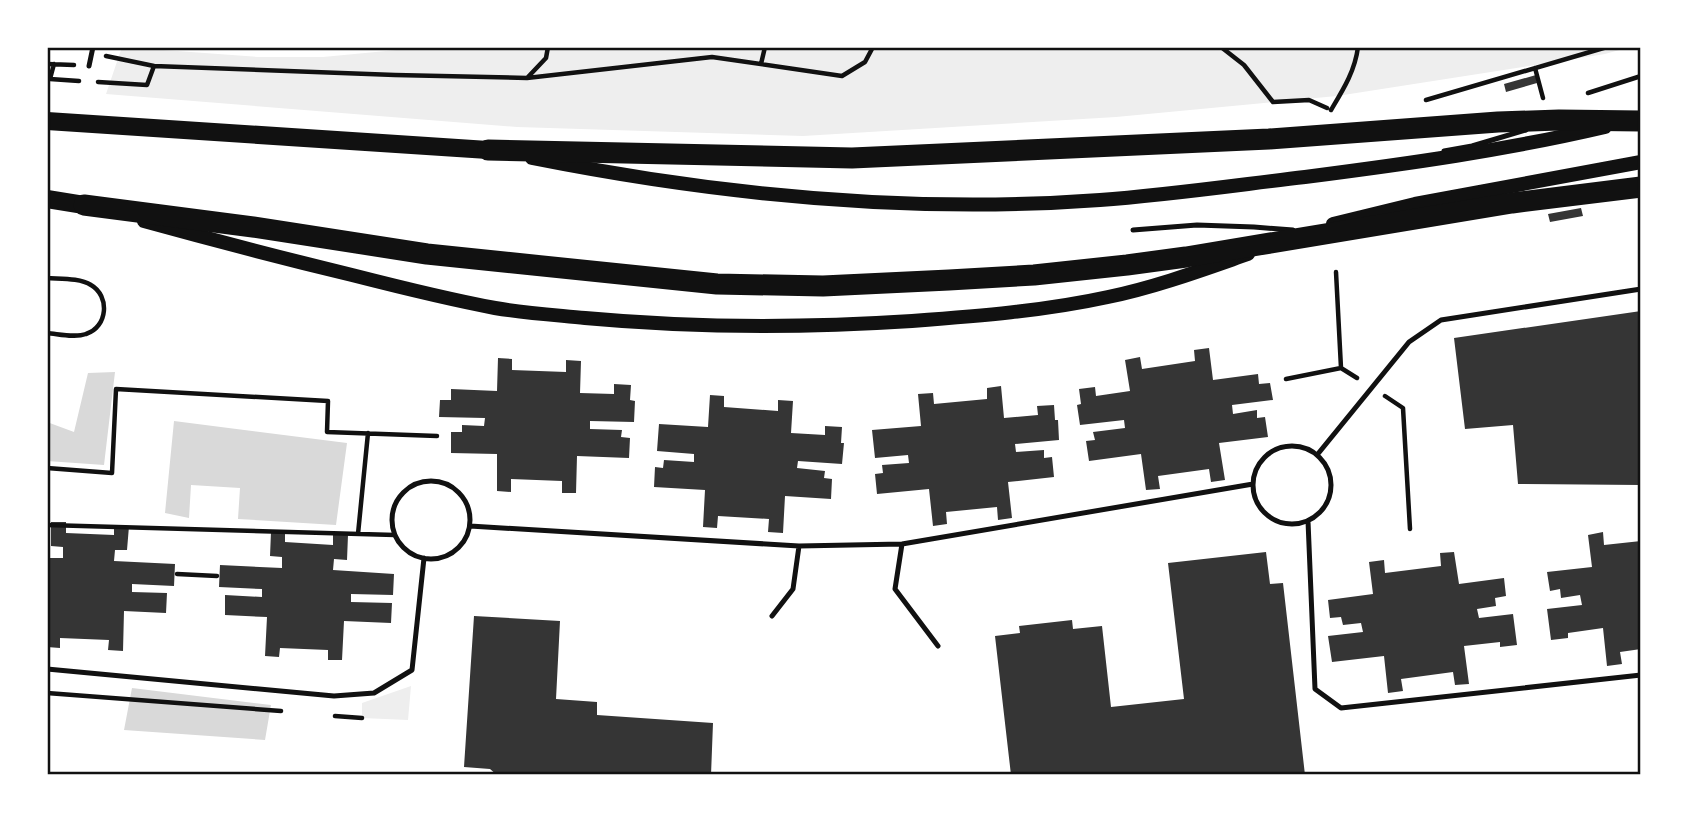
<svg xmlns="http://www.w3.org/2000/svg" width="1688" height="822" font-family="Arial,sans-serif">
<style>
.green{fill:#eee}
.water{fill:#d9d9d9}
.building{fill:#353535}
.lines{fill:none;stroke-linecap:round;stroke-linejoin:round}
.path{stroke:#111;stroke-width:4.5}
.service{stroke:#111;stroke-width:5}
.secondary{stroke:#111;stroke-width:14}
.primary{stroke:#111;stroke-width:18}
.motorway{stroke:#111;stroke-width:21}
.neatline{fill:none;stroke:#111;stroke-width:2.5}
</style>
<rect width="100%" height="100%" fill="#fff"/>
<path class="green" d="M122,47l136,10h65l105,-10h1202l-25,7 -268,42 -221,21 -313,19 -286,-9 -411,-33z
M411,686l-3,34 -46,-2v-15z"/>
<path class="water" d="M115,372l-11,93 -57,-4v-39l27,10 14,-59z
M174,421l173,22 -11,82 -98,-6 2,-31 -49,-3 -2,33 -24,-5z
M132,688l139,17 -6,35 -141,-10z"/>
<path class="building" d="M1536,75l1,8 -31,9 -2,-8z
M1581,208l2,8 -33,6 -2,-8z
M1641,311v174l-123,-1 -5,-59 -48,4 -11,-91z
M1209,348l4,32 45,-6 1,10 11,-1 3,17 -41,5 1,9 24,-4v8l8,-1 3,20 -49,6 6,37 -14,2 -2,-13 -51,7 2,13 -14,1 -5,-36 -52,7 -3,-20 9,-1 -2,-8 32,-4 -1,-8 -44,5 -3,-20 4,-1 -2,-15 16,-2 1,9 34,-5 -5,-31 15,-3 2,12 53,-8 -1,-11z
M498,358l14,1v11l54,2v-12l15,1 -1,32 34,1v-10l17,1 -1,15 5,1 -1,21 -44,-1v8l32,1 -1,7 9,1 -1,20 -52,-2 -1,37h-14v-12l-51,-2v13l-14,-1v-37l-46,-1v-21h11v-7l22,1 1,-8 -46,-1 1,-17h11v-11l46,2z
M1001,386l3,32 34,-3 -1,-9 17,-1 1,15h3l1,20 -44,4 1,8 28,-2v8l8,-1 2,20 -46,5 4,36 -14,2 -1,-13 -51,5 1,12 -14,2 -4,-37 -52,5 -2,-20 8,-1 -1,-8 27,-2 -1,-8 -33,3 -3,-28 49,-4 -3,-32 15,-1 1,11 53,-5v-11z
M710,395l14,1v11l54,4v-11l15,1 -2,32 34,2v-9l17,1 -1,16h3l-2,21 -44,-3 -1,7 28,3 -1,7 8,1 -1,20 -46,-3 -2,37 -15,-1 1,-13 -51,-3 -1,12 -14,-1 2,-37 -51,-3 1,-20 8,1 1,-8 30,2v-8l-37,-3 2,-27 49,3z
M51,522h15v11l48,2v-10l15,1 -2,24h-12l-1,11 61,3 -1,22 -42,-2v8l35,1 -1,20 -42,-2 -1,40 -15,-1 1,-10 -49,-2v10l-13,-1v-89h16v-11l-12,-1z
M271,532h14v10l48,3v-10h15l-1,25 -13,-1 -1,11 61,4 -1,21 -42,-1v8l41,1 -1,20 -47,-2 -2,39h-14v-10l-48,-2 -1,9 -14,-1 2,-39 -42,-2v-20l37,2v-8l-43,-2 1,-22 62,3v-11l-12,-1z
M1603,532l1,13 37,-4v108l-21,3 2,12 -15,2 -4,-38 -35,5v5l-17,2 -4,-31 35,-4 -2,-10 -19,3 -1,-9 -10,2 -3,-19 45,-5 -4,-32z
M1266,552l4,32 13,-1 22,192h-294l-16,-139 25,-3 -1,-7 53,-6 1,9 29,-3 9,81 73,-8 -16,-136z
M1454,552l5,32 45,-6 2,18 -11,2 1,8 -19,3 2,9 34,-4 4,31 -17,2v-5l-36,4 5,38 -14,1 -2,-13 -52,7 2,12 -15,2 -4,-37 -52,6 -4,-26 35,-4 -2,-9 -18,2 -2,-8 -11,1 -2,-18 45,-6 -4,-32 15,-2 1,13 56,-7 -1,-13z
M474,616l86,5 -4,78 41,3v13l116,8 -2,52h-214l-7,-6 -26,-2z"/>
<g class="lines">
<path class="path" d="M1221,47l23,18 29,37 36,-2 18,8
M106,56l48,10
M47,64l27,1
M54,64l-4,15 29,2
M761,64l4,-17
M1535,68l8,30
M528,77l18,-19 2,-11
M98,82l49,3 7,-19 241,9 132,3 185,-21 130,19 23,-14 8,-15
M1588,93l53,-17
M1426,100l181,-53
M1331,110c12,-20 24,-39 27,-63
M1336,272l5,96 16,10
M47,278c14,1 33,0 44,7 19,11 17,42 -5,49 -11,4 -27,0 -39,-1
M1286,379l55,-11
M1385,396l18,12 7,121
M47,468l65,5 4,-84 212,12 -1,31 110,4
M47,525l348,10
M358,534l10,-101
M177,574l40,2
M47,693l234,18
M335,716l27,2"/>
<path class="service" d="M89,66l4,-19
M1444,151l28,-5 54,-16
M1133,230l64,-5 57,2 39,3
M1253 485a39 39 0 1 1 78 0a39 39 0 1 1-78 0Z
M1317,455l92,-113 32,-22 200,-31
M392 520a39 39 0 1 1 78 0a39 39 0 1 1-78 0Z
M1308,521l7,168 26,19 300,-33
M470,526l329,20 103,-2 351,-60
M902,544l-7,45 43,57
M772,616l21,-27 6,-43
M47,669l287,27 40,-3 38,-23 12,-112"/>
<path class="secondary" d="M532,158c186,37 378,56 568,42 68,-5 137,-15 205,-23 101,-13 202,-27 300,-50
M144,221c69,19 138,37 208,54 47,12 95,24 143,33 30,5 60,7 90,10 108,10 218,10 327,3 66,-5 132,-10 196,-24 48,-10 94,-27 140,-43
M1333,224l82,-20 226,-42"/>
<path class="primary" d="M47,121l441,29
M47,199l37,6"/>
<path class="motorway" d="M488,150l364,8 417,-19 229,-17 61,-2 82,1
M84,205l169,22 174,27 290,30 106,2 126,-6 85,-5 93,-10 59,-8 326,-54 129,-16"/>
</g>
<rect width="1688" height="822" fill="none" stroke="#ffffff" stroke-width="98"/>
<rect x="49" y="49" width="1590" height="724" class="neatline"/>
</svg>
